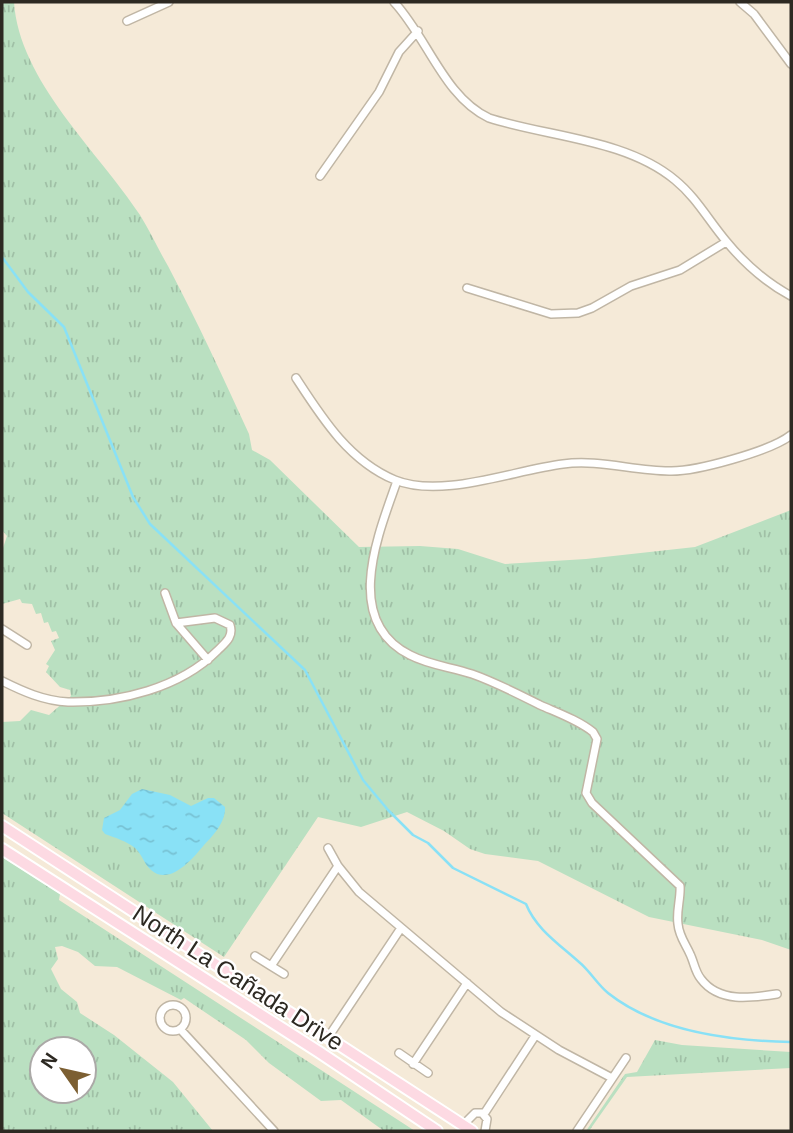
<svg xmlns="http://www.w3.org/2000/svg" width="793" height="1133" font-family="Helvetica,sans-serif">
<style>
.grass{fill:url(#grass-tufts);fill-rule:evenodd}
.water{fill:url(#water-ripples)}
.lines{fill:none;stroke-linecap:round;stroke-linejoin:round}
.stream{stroke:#89e1f6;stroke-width:2.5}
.minor-casing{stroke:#c0b6a5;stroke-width:10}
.primary-casing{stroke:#fff;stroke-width:14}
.minor{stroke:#fff;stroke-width:7}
.primary{stroke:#fddae3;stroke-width:10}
.labels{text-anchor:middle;stroke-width:5;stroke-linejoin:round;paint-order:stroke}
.street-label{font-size:24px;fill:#2d2922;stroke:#fff}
</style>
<defs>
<pattern id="grass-tufts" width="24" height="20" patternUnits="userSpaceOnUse" patternTransform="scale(1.75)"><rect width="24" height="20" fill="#bae0c1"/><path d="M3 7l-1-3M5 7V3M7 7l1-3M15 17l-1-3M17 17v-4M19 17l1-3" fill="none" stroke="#a0c0a6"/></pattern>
<pattern id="water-ripples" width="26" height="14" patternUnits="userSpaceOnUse" patternTransform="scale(1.75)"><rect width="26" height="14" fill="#89e1f6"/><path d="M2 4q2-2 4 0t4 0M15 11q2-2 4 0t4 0" fill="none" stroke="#77c1d3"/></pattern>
</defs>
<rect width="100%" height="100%" fill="#f5ead8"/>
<path class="grass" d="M2,2h12c5,79 84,149 126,213 10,16 18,34 28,51 29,55 55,111 81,168l3,16 18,10 89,87 61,-1 38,3 47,15 81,-5 109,-12 96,-37v440l-29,-10 -113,-23 -111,-56 -53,-7 -15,-5 -26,-18 -37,-19 -46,15 -43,-10 -94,140 -222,-144v-91l18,-1 11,-11 18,5 22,-19 -1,-6 -10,-3 -14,-15 3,-6 -3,-2 9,-14 -4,-9 8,-3 -3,-7 -4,1 -4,-10 -4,1 -3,-10 -5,1 -4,-10 -10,-1 -2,-4 -18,5v-53l5,-15 -5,-6z
M2,857l58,37 -1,6 356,231h-31l-43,-31 -20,1 -52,-38 -23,-23 -62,-42 -3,2 -64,-33 -22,-1 -17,-14 -16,-6 -7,1 3,12 -7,10 10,20 16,13 3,11 34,22 59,47 40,49h-211zM42,1049h42v42h-42z
M655,1040l27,5 109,7v16l-164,9 -38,54h-3l39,-57 12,-2z"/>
<path class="water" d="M142,789l28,6 21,11 17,-8h6l11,9c1,14 -11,28 -21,38 -10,12 -34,42 -53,25 -7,-6 -9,-16 -16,-22 -9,-7 -19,-10 -30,-14l-3,-4 2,-12 16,-8 12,-16z"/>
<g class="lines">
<path class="stream" d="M2,257l26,35 36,35 69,170 17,27 155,146 58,110 25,30 25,25 15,8 25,25 73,36c10,25 33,40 53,58 11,9 18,22 29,31 49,39 123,48 183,49"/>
<g class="minor-casing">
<path id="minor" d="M394,2c33,35 50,95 95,116 59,19 137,21 186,62 21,17 34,41 51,61 18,22 41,42 65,55
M740,2l14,12 37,50
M127,21l42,-19
M320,176l59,-84 20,-40 19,-21
M467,288l84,26 27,-1 14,-5 39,-22 49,-16 46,-28
M296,378c26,40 53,83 99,102 47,19 119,-10 168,-16 35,-5 71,7 106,7 26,1 102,-20 122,-36
M397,481c-19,54 -55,140 13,174 19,10 41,12 62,19 23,8 46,20 68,31 18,8 38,15 53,27l4,7 -11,54 6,10 88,83c1,12 -4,25 -2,38 1,12 7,19 12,30 4,8 5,18 11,25 18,24 50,19 76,15
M165,593l11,30 32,37
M2,629l25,16
M2,681c20,10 42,20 66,21 51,1 112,-14 149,-51 8,-8 17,-14 13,-26l-15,-7 -39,5
M328,848l10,18 21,26 142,120 58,38 53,28
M255,956l16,10 67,-100
M271,966l13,8
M160 1018a13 13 0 1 1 26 0a13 13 0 1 1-26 0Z
M180,1029l94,102
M329,1036l72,-108
M399,1053l29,20
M413,1064l54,-81
M484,1114l51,-78
M463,1125l12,-12h7l5,6 -2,12
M577,1131l49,-73"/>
</g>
<g class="primary-casing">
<path id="primary" d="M2,826l470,305
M2,849l317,203 118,79"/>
</g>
<use href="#minor" class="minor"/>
<use href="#primary" class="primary"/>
</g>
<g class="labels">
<g class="street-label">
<text transform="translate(238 978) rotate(33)" y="8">North La Cañada Drive</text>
</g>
</g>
<rect width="793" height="1133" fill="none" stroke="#2d2922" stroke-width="7"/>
<g transform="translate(63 1070) rotate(304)"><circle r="33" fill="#ffffff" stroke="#aba9a7" stroke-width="2"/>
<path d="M0-5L12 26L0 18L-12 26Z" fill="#7c5f32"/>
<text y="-10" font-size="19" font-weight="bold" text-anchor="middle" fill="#2d2922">N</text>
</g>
</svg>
